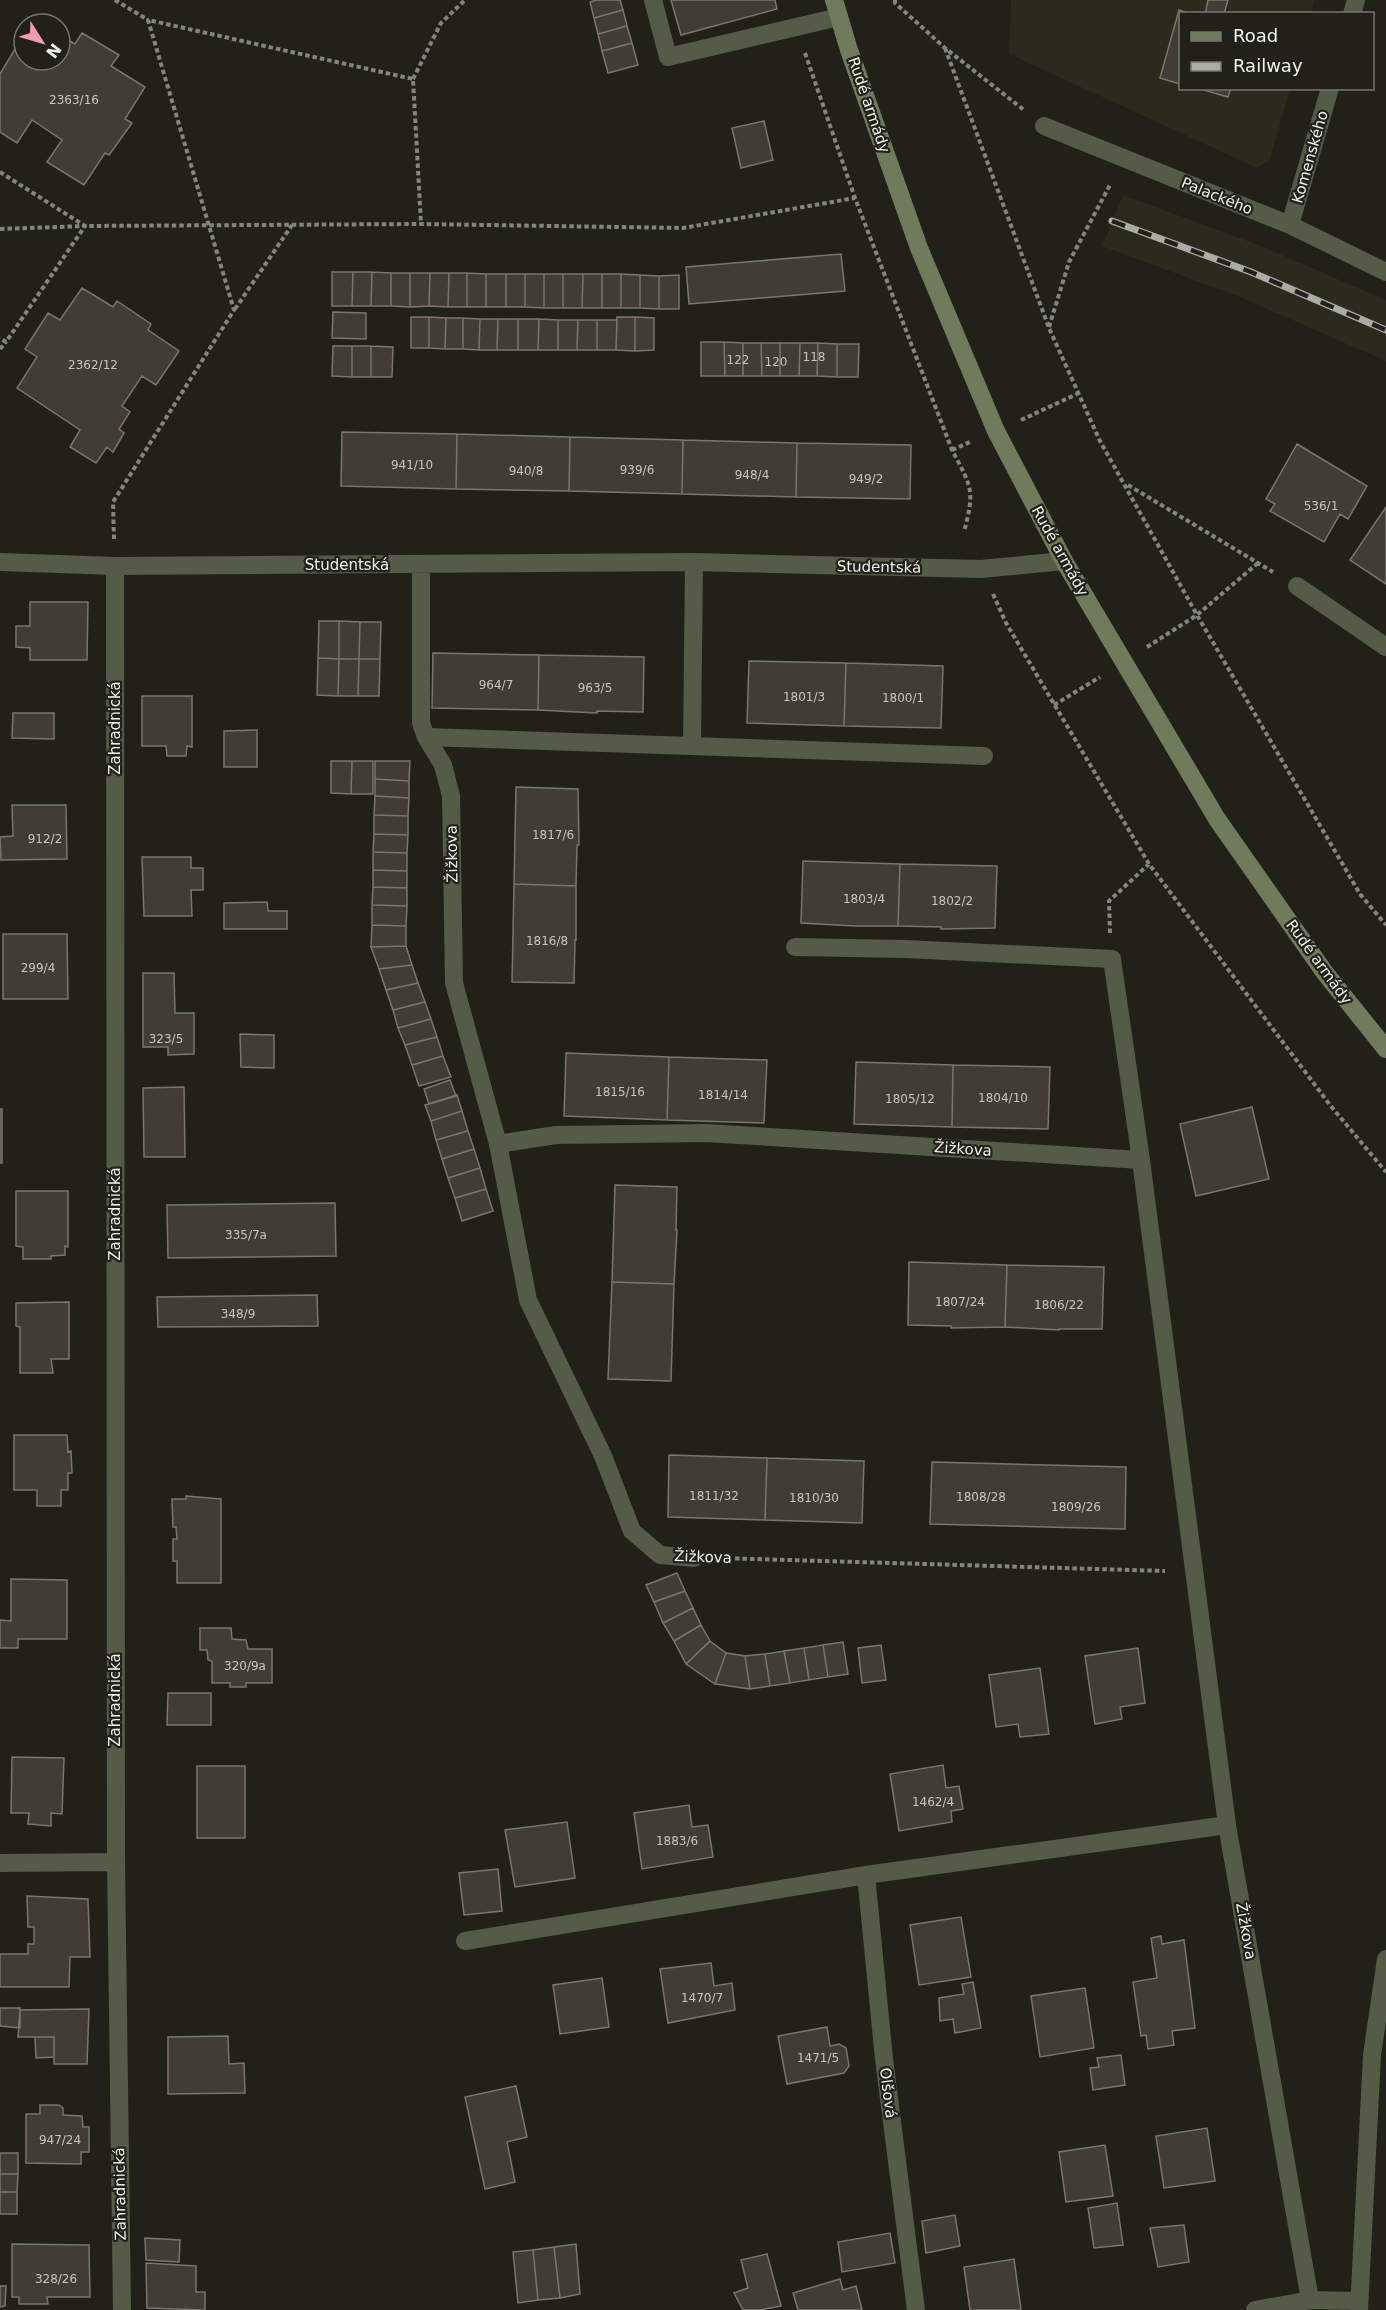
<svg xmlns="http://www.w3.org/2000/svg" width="1386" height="2310" font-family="'DejaVu Sans',sans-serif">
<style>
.built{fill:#2b2a1c}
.building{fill:#413d36;stroke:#7a756d;stroke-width:1.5}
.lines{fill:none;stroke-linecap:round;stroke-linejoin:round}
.path{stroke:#85857f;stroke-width:4;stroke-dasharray:4.5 3;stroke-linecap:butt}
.minor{stroke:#545b46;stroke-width:18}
.tertiary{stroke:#545b46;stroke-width:18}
.secondary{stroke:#707b5b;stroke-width:18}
.rail-casing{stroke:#acaca6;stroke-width:7}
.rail{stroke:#21211a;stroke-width:4.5;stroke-dasharray:14;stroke-linecap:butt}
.labels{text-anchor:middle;stroke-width:4.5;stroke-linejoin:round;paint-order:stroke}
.number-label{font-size:12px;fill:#c6c5bf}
.street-label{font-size:15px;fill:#f2f2ed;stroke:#21211a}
</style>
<rect width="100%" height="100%" fill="#21211a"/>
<path class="built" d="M1011,0h303l-3,13 -131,1v74l110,1 -20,70 -13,9 -248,-114z
M1123,195l138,51 125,54v61l-146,-64 -138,-51z"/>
<path class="building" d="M596,0h24l3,10 -29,8 -4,-16z
M671,0h104l2,9 -96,26z
M1208,0h20l-4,14h-19z
M623,10l4,16 -29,8 -4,-16z
M1179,10l12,4h-11v70l-20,-6z
M627,26l5,17 -30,8 -4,-17z
M82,33l37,22 -8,11 34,21 -20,32 7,4 -23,32 -4,-2 -21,32 -37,-23 15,-22 -30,-20 -15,23 -17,-11v-58l15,-25 8,5 1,-2v8h36v-25l15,9z
M632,43l6,22 -30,8 -6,-22z
M1197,88h34l-3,9z
M764,121l9,39 -32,8 -9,-40z
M841,254l4,37 -156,13 -3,-37z
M332,272h21l-1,34h-20z
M353,272h19l-1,34h-19z
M372,272l19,1v33h-20z
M391,273h19v34l-19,-1z
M410,273h20l-1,33 -19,1z
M430,273h19l-1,34 -19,-1z
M449,273h18v34h-19z
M467,273l19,1v33h-19z
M486,274h20v33h-20z
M506,274h19v33h-19z
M525,274h19v34l-19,-1z
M544,274h19v34h-19z
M563,274h20l-1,34h-19z
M583,274h19v34h-20z
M602,274h19v34h-19z
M621,274l19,1v33h-19z
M640,275l19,1v33l-19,-1z
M679,275v34h-20v-33z
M82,288l31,19 4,-6 34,23 -3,6 31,21 -23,34 -14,-9 -20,30 8,6 -11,17 5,4 -11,19 -6,-5 -11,16 -26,-16 10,-17 -63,-42 20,-31 -12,-8 23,-36 12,7z
M333,312l33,1v26l-34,-1z
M411,317h18v31h-18z
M429,317l17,1 -1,31 -16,-1z
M617,317h18v34l-19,-1z
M635,317l19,1v32l-19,1z
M446,318h17v31h-18z
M463,318l17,1 -1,31 -16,-1z
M480,319h18l-1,31h-18z
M498,319h20v31h-21z
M518,319h21l-1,31h-20z
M539,319l19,1v30h-20z
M558,320h20l-1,30h-19z
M578,320h19v30h-20z
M597,320h20l-1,30h-19z
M701,342h23l1,34h-24z
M724,342l19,1v33h-18z
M743,343h18l1,33h-19z
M761,343h19v33h-18z
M780,343h20l-1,33h-19z
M800,343h18l-1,33h-18z
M818,343l19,1v33l-20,-1z
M837,344h22l-1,33h-21z
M333,346h19v31l-20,-1z
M352,346h19v31h-19z
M371,346l22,1 -1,30h-21z
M342,432l115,2 -1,55 -115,-3z
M457,434l113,3 -1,54 -113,-2z
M570,437l113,3 -1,54 -113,-3z
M683,440l114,3 -1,54 -114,-3z
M797,443l114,2 -1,54 -114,-2z
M1297,444l70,42 -19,33 -8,-5 -16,28 -54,-31 5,-7 -9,-5z
M1386,507v77l-36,-24z
M30,602h58l-1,58h-57v-12l-14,-1v-21h14z
M319,621h20v38l-21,-1z
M339,621l21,1 -1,37h-20z
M360,622h21l-1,37h-21z
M433,653l106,2 -1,55 -106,-2z
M539,655l105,2 -1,55 -46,-1v2l-59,-3z
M318,658l21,1 -1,37 -21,-1z
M339,659h20l-1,37h-20z
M359,659h21l-1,37h-21z
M749,661l97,2 -2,63 -97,-3z
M846,663l97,3 -2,62 -97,-2z
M142,696h50v51l-5,-1 -1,10h-19l-1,-10h-24z
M13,713h41v26l-42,-1z
M257,730v37h-33v-36z
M331,761h21l-1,33 -20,-1z
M352,761h21v33h-22z
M375,761h35l-1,20 -34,-2z
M375,779l34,2v17l-34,-2z
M516,787l62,2 1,56h-2l-1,41 -62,-2z
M375,796l34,2 -1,18 -34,-1z
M12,805h54l1,54 -66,1 -1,-23 13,-1z
M374,815l34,1v19l-34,-1z
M374,834l34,1 -1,18 -34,-1z
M373,852l34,1v18l-34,-1z
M142,857h49v11h12v22h-12l1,26h-48z
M803,861l97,3 -2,62h-43l-54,-3z
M900,864l97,2 -2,62 -54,1v-2l-43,-1z
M373,870l34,1v17l-34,-1z
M514,884l62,2v54h-1l-1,43 -62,-1z
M373,887l34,1v18l-35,-1z
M267,902l1,9h19v18h-63v-26z
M372,905l35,1 -1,20 -34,-1z
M372,925l34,1v20l-35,1z
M3,934h64l1,65h-65z
M406,946l6,19 -33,4 -8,-22z
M412,965l6,18 -32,7 -7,-21z
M143,973h31l1,40h19v41l-26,1v-8h-25z
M418,983l7,19 -32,8 -7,-20z
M425,1002l6,17 -33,9 -5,-18z
M431,1019l6,18 -32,8 -7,-17z
M240,1034l34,1v33l-33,-1z
M437,1037l6,19 -31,9 -7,-20z
M566,1053l103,4 -2,63 -103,-4z
M443,1056l8,21 -32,9 -7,-21z
M669,1057l98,3 -3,63 -97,-3z
M856,1062l97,3 -1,62 -98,-3z
M953,1065l97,2 -2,62 -96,-2z
M450,1080l6,16 -27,8 -5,-15z
M184,1087l1,70h-41l-1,-69z
M457,1095l5,16 -31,10 -6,-16z
M1252,1107l17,72 -73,17 -16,-72z
M0,1109h2v54h-2z
M462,1111l6,20 -32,9 -5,-19z
M468,1131l6,18 -32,10 -6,-19z
M474,1149l6,19 -32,10 -6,-19z
M480,1168l6,21 -31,9 -7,-20z
M615,1185l62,2 -1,43h1l-3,54 -62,-2z
M486,1189l7,22 -31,10 -7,-23z
M16,1191h52v56l-3,-1v9l-14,1v3h-28v-12l-7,-1z
M335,1203l1,53 -168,2 -1,-53z
M909,1262l98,3 -2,62 -54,1v-2l-43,-1z
M1007,1265l97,2 -2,62h-43v1l-54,-3z
M612,1282l62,2 -3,97 -63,-2z
M317,1295l1,31 -160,1 -1,-30z
M69,1302v57h-18l2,14h-33v-46l-4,-1v-23z
M14,1435h53l1,17 3,-1 1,22h-4v17h-7v16h-24v-16h-23z
M669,1455l98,3 -2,62 -97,-3z
M767,1458l97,3 -2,62 -97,-3z
M932,1462l194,5 -1,62 -195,-5z
M186,1496l35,3v84h-44v-22h-4v-22h4l-1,-12h-3l-1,-28h14z
M677,1573l8,18 -31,11 -8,-17z
M11,1579l56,1v59h-49v9h-18v-28l11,1z
M685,1591l8,17 -30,15 -9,-21z
M693,1608l8,17 -27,16 -11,-18z
M701,1625l9,16 -24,23 -12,-23z
M200,1628h31l1,11 14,1 2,9h24v34h-26v4h-16v-4h-18v-22l-4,-1 -1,-10h-7z
M710,1641l16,12 -11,31 -29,-20z
M843,1642l5,32 -20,3 -5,-32z
M823,1645l5,32 -19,3 -5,-32z
M881,1645l5,35 -24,3 -4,-35z
M804,1648l5,32 -19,3 -6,-32z
M1138,1648l7,55 -25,4 2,12 -27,5 -10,-68z
M784,1651l6,32 -20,3 -5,-32z
M726,1653l19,3 5,33 -35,-5z
M765,1654l5,32 -20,3 -5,-33z
M1040,1668l9,66 -29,3 -2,-13 -22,3 -7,-52z
M168,1693h43v32h-44z
M12,1757l52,1 -2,56 -11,-1v13l-23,-2 1,-11h-18z
M943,1765l3,23 13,-2 4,23 -12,2 1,11 -53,9 -9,-57z
M197,1766h48v72h-48z
M689,1805l3,22 16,-2 5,32 -71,12 -8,-56z
M567,1822l8,56 -60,9 -10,-57z
M498,1869l4,42 -38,4 -5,-42z
M27,1896l61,3 2,58h-20l-1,30h-69v-33h28v-10h6v-17h-6z
M961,1917l10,60 -52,8 -9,-60z
M1161,1936l1,8 22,-4 11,88 -23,3 2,14 -26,4 -2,-14 -5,1 -8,-54 24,-4 -6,-40z
M711,1963l3,23 18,-3 3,27 -67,13 -8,-54z
M602,1978l7,49 -49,7 -7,-49z
M973,1982l8,46 -26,5 -2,-14 -13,2 -1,-23 25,-4 -2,-10z
M1085,1988l9,60 -54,9 -9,-61z
M0,2008h20v20l-20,-2z
M89,2009l-2,55h-33v-27h-36l2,-27z
M827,2027l3,19 9,-2 7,4 3,18 -5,7 -57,11 -9,-48z
M228,2036l1,28 15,-1 1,30 -77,1v-57z
M35,2037h19v20l-18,1z
M1121,2055l4,30 -32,5 -3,-22 9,-1 -2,-9z
M516,2086l11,51 -20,5 8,40 -30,7 -20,-92z
M40,2105h19l4,3v7l19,1 1,11h6v25h-8v12l-55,-1v-49h14z
M1207,2128l8,53 -51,7 -8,-52z
M1105,2145l8,51 -47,6 -7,-50z
M0,2153h18v21h-18z
M0,2174h18l-1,18h-17z
M0,2192h17v22h-17z
M1117,2203l6,42 -29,3 -6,-40z
M955,2215l5,31 -34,7 -4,-32z
M1184,2225l5,37 -31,5 -8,-39z
M890,2233l5,30 -53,9 -4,-30z
M145,2238l35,2 -1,22 -33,-2z
M12,2244l77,1 1,52h-43l1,7h-29v-7h-7z
M576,2244l4,50 -20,4 -6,-51z
M554,2247l6,51 -22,2 -5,-50z
M533,2250l5,50 -20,3 -5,-51z
M767,2254l14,52 -21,4h-17l-9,-17 14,-5 -7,-28z
M1014,2259l7,51h-51l-6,-43z
M146,2263l50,3v26h9v18l-58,-2z
M840,2279l3,11 13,-4 6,24h-64l-5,-17z
M0,2286h6l-1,20 -5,1z"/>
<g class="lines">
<path class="path" d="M115,0l33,20
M895,0v3l50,45 79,62
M945,48l104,280 51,113 97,174 163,279 26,31
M805,53l50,145 97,252c20,38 23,40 12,82
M413,79l28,-56 24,-23
M0,172l85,54 336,-2 262,4 172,-30
M0,229l85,-3 -79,116 -6,-4
M235,309l57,-84
M1049,327l20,-65 42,-79
M0,349l6,-7
M1021,420l56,-26
M952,450l18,-8
M1128,485l145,87
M114,539l-1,-37 121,-192 -86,-290 265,59 8,145
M993,594l13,29 143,241 181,241 56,67
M1147,647l50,-32 61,-52
M1054,705l46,-28
M1110,933l-1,-32 40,-37
M720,1558l445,13"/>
<path class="minor" d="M653,0l15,57 171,-40
M1352,14l4,-14
M1044,126l246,99 96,47
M1290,225l40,-137
M0,562l115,4 579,-4 287,7 83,-8
M421,564v159l5,14 17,28 8,31 3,187 44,161 30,156 75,156 29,75 28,24 34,3
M115,566l1,1296 6,448
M1297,586l89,61
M426,737l558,19
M692,746l2,-184
M795,947l110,2 207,10 29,201 86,665 83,475
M498,1144l58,-9 150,-2 435,27
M0,1863l116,-1
M866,1875l18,184 32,251
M465,1941l401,-66 361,-50
M1255,2310l55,-10 49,1"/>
<path class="tertiary" d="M1359,2310l13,-255 14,-96"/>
<path class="secondary" d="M834,0l15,50 70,198 77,183 68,130 153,258 108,154 61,76"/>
<g class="rail-casing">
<path id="rail" d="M1112,221l139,51 135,58"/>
</g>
<use href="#rail" class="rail"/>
</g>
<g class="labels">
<g class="number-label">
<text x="74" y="104">2363/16</text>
<text x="814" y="361">118</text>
<text x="738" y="364">122</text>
<text x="776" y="366">120</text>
<text x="93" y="369">2362/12</text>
<text x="412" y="469">941/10</text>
<text x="637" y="474">939/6</text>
<text x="526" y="475">940/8</text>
<text x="752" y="479">948/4</text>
<text x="866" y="483">949/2</text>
<text x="1321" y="510">536/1</text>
<text x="496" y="689">964/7</text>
<text x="595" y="692">963/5</text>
<text x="804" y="701">1801/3</text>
<text x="903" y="702">1800/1</text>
<text x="553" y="839">1817/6</text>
<text x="45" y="843">912/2</text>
<text x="864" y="903">1803/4</text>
<text x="952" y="905">1802/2</text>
<text x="547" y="945">1816/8</text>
<text x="38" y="972">299/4</text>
<text x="166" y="1043">323/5</text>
<text x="620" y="1096">1815/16</text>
<text x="723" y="1099">1814/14</text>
<text x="1003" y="1102">1804/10</text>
<text x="910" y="1103">1805/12</text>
<text x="246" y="1239">335/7a</text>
<text x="960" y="1306">1807/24</text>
<text x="1059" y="1309">1806/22</text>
<text x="238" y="1318">348/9</text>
<text x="714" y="1500">1811/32</text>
<text x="981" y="1501">1808/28</text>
<text x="814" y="1502">1810/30</text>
<text x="1076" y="1511">1809/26</text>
<text x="245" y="1670">320/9a</text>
<text x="933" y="1806">1462/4</text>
<text x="677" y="1845">1883/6</text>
<text x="702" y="2002">1470/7</text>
<text x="818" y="2062">1471/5</text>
<text x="60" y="2144">947/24</text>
<text x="56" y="2283">328/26</text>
</g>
<g class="street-label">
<text transform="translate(869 105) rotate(71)" y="5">Rudé armády</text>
<text transform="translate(1310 157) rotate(-74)" y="5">Komenského</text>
<text transform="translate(1217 196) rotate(22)" y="5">Palackého</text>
<text transform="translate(1060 551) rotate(61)" y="5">Rudé armády</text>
<text x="347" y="570">Studentská</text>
<text transform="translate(879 567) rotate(1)" y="5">Studentská</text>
<text transform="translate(115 728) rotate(-90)" y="5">Zahradnická</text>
<text transform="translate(452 854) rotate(-91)" y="5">Žižkova</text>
<text transform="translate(1319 962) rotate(54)" y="5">Rudé armády</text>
<text transform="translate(963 1149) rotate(4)" y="5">Žižkova</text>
<text transform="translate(115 1214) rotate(-90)" y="5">Zahradnická</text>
<text transform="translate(703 1557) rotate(2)" y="5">Žižkova</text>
<text transform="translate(115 1700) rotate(-90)" y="5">Zahradnická</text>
<text transform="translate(1246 1931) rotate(80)" y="5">Žižkova</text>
<text transform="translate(888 2093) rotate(83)" y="5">Olšová</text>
<text transform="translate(120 2194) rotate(-91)" y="5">Zahradnická</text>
</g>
</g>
<rect x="1179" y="12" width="195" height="78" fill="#21211a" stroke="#75756e" stroke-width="1.5"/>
<rect x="1191" y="32" width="30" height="9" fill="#707b5b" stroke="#75756e" stroke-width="1.5"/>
<text x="1233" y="42" font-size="18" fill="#f2f2ed">Road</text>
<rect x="1191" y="62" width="30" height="9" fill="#acaca6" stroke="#75756e" stroke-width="1.5"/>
<text x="1233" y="72" font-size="18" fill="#f2f2ed">Railway</text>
<g transform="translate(42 42) rotate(127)"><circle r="28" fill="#21211a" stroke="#75756e" stroke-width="1.5"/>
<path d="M0-4.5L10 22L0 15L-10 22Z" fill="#f19ab1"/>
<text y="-9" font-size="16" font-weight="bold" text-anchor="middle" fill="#f2f2ed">N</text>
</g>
</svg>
